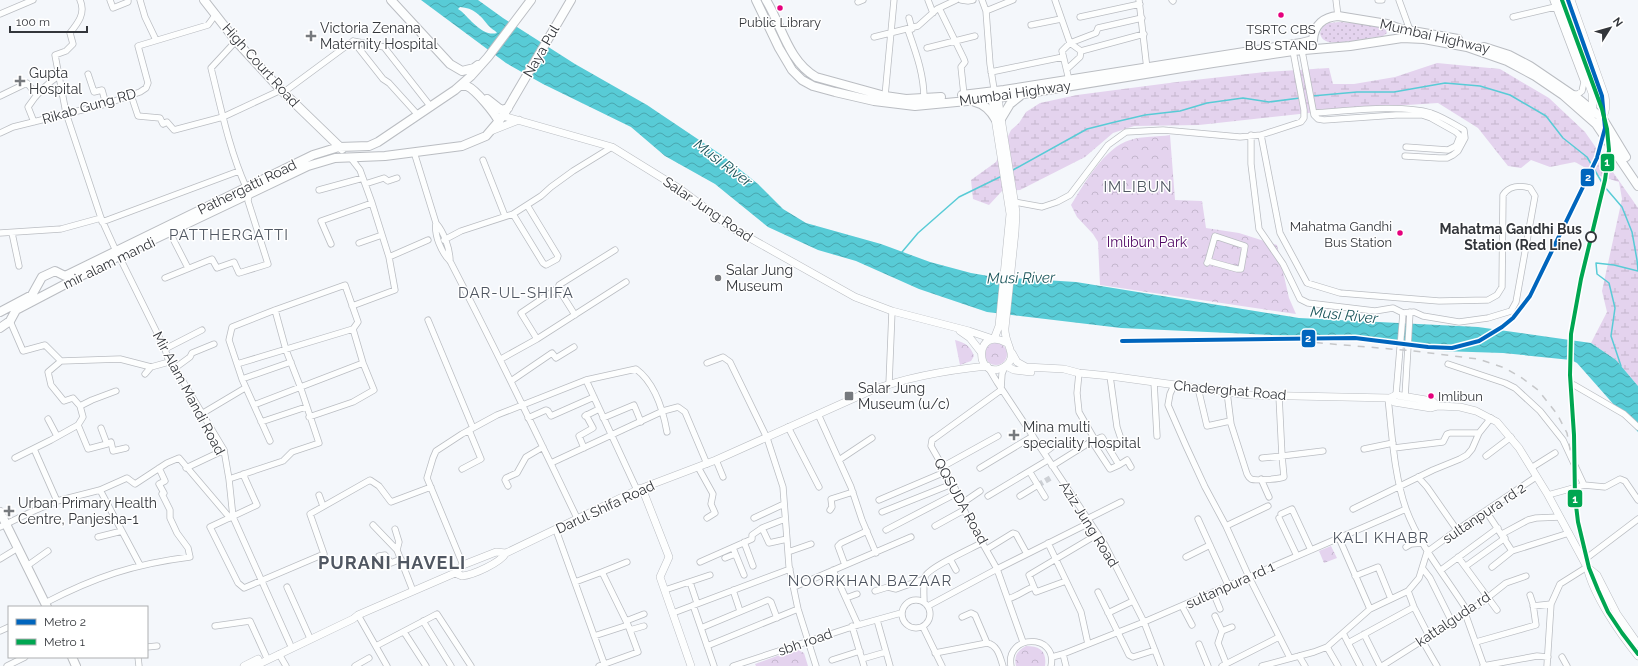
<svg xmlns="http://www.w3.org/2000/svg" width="1638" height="666" font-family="Raleway,sans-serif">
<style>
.grass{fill:url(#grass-dots)}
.wetland{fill:url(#wetland-marsh)}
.park{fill:url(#park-crowns)}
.water{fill:url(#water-waves);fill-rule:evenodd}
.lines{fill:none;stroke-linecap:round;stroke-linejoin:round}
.stream{stroke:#58cbd6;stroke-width:1.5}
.minor-tunnel{stroke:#cdd0d5;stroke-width:5.5;stroke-dasharray:5.5 3;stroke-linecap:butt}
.minor-casing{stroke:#babdc2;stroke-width:7}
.major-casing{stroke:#babdc2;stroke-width:8}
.highway-casing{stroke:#babdc2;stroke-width:10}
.minor{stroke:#fdfefe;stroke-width:5.5}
.major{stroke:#fdfefe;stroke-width:7}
.highway{stroke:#fdfefe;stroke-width:8}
.rail{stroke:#c6c7c9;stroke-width:1.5;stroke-dasharray:7 7;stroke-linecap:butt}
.metro-1-casing{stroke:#fff;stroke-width:7}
.metro-2-casing{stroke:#fff;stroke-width:7}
.metro-1{stroke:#0065bd;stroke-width:4}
.metro-2{stroke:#00a651;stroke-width:4}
.bus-dot{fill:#e5007d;stroke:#fff;stroke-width:1.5}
.poi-dot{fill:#777a7e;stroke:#fff;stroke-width:1.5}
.stop-dot{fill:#fff;stroke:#33363b;stroke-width:2}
.labels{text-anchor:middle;stroke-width:3;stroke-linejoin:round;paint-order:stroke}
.bus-label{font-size:13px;fill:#33363b;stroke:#fff}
.poi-label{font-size:14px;fill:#33363b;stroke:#fff;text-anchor:start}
.street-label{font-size:14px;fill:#33363b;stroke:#fff}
.stop-label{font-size:14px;font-weight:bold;fill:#33363b;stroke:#fff;text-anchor:end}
.park-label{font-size:14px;fill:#520a66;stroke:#fff}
.water-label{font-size:15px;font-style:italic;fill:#1c565c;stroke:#fff}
.neighbourhood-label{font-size:15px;letter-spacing:1px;fill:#505762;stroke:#fff}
.district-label{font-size:18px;font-weight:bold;letter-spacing:1px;fill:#505762;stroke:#fff}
.line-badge{stroke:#fff;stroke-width:1.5}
.badge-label{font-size:11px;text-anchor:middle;font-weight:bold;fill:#fff}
</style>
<defs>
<pattern id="grass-dots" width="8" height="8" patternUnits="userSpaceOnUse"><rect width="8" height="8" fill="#e4d3ee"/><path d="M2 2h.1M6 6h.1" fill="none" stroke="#c4b6cd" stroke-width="1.8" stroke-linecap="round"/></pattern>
<pattern id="wetland-marsh" width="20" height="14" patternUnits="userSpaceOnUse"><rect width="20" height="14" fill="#e4d3ee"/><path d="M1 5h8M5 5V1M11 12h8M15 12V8" fill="none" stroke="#c4b6cd"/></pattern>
<pattern id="park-crowns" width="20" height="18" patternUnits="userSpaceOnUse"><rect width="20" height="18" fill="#e4d3ee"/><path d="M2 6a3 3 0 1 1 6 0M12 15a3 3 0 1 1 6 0" fill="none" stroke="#c4b6cd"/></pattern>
<pattern id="water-waves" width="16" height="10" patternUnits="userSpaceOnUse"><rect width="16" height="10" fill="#58cbd6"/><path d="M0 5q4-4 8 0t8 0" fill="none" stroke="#49a6af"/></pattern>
</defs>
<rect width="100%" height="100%" fill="#f4f7fb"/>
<path class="grass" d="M1339,22l40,3 6,3 2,5 -4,3c-11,1 -49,10 -57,5 -4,-2 -5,-4 -6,-8l3,-7 6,-3z"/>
<path class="wetland" d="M1437,63l63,6 49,29 36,34 53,76v178l-22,-26 -25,-17 16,-31 -5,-21 20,-92 -3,-17 -19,-6 -25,-14 -25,5 -19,-7 -10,8 -13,-2 -30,-38 -40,-25 -93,6 -146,16 -65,1 -21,7 -28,24 -65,33 -18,1 -13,14 -16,-6 -2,-19 25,-18 15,-32 8,-7 7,-11 14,-9 37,-8 100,-13 88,-10 64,-4 4,16h21l41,-7z"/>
<path class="park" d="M1170,135l5,65 27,1 4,27 33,5 38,12 12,53 7,16 -196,-29 -2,-43 -5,-8 -16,-17 -6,-12c13,-21 34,-58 59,-65 12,-4 28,-3 40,-5z
M955,340c10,3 15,5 19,16l-3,5 -11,4z
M985 354a11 11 0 1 1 22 0a11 11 0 1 1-22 0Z
M1331,546l6,12 -13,5 -5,-12z
M1026,646c14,0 21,5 19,20h-29c-2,-10 1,-15 10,-20z
M796,649l8,4 4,13h-52l-1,-2z"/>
<path class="water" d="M421,0h57l25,18 72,46 72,41 76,51 35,28 25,25 23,14 75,21 49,18 41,11 23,4 82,5 223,36 179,9 113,16 25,17 22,26v46l-61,-69 -6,-3 -68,-7 -62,-2 -86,-12 -234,-11 -134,-16 -68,-23 -63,-28 -38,-11 -50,-23 -53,-43 -50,-28 -34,-29 -88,-43 -37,-21zM460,7c14,1 20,8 28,18 3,4 7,5 9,8 -14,4 -26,-13 -36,-22l-3,-2z"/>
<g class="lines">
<path class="stream" d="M1312,96l45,-4h37l51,-9 35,3 30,9 36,21 17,22 24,19 17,29 18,21 10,25 5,28 1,11 -24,-6 -18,-2 1,11 12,9 6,25 -4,28 10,30
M1013,170l74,-41 28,-7 30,-7 35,-4 27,-8 36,-5 26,4 31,-4
M902,252l16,-19 41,-36 43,-21"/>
<path class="minor-tunnel" d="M1038,485l14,-8"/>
<g class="minor-casing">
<path id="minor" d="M80,0c6,13 -2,23 -10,33l3,11 -7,7 -11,4 11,58 35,105 15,33
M110,0l3,8 15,-6v-2
M140,0l5,17 11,23
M928,0l5,13
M961,0l7,1 5,-1
M982,0l4,11 4,53 4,25
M1055,0l15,43 26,-10 2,-5 44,-10
M1139,0l8,69
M1172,0l1,1
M1336,0l2,16
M1378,0h4
M1399,0l12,33
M1553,0l31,82 -2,9 -4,3h-5
M858,2l5,-2
M939,8l25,51 1,3 -4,5 3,28
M986,11l27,-11
M0,14l33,-14
M1080,17l60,-13
M1513,17l42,-10
M909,18l3,11
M1031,25l30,-6
M908,30c8,23 16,44 16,69
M874,37l44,-11 19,-17 19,-9
M236,41l-25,27c10,40 18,81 35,119
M353,41l30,38 6,4 29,32
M927,48l48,-12
M1302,51l12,64 4,4 6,1 72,-5h26l9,3 25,14 4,4 -4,10 -8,4 -42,-3
M1067,69l13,-12 1,-6 63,-17
M991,72l72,-15
M88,74l6,18 8,-2 4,14
M1069,80l-7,-29 8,-8 11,8
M284,92l69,-51 31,6 47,60
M131,95l7,21 22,2 3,6 4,-2 7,8 49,-13 58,-27
M0,96l27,-13 9,11
M885,96l9,-96
M1314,113c33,-2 86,-9 117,0 12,4 23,11 33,17l1,8 -7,13 -5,4 -6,3h-8l-34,-2
M34,122l-6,-15c9,-14 18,-23 32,-32
M0,133l13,-6 93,-23 34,-12 6,-4 2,-5 -10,-37 70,-21 8,-11
M1251,135v29l8,65 24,35 17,35 8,4 67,8 18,-3 10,5 11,-1 9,4 36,6 29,-4 23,-7 5,-9 19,-106 -5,-8c-10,-3 -21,-2 -27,7l-1,92 -5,8 -9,5 -49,1 -99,-8 -33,-10 -27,-50 -19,-98
M414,152l22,71c8,9 14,26 14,38
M350,157l10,13 12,33 17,54 6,33 -43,16
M483,160l22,56
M365,184l19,-6 4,3 9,-3
M319,190l44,-12
M1015,202l27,5 15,-5 13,-7 38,-50 18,-13 37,-2 77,7 21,-2 40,-13 3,-4v-8l-11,-59
M513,214l30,49 3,2 11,-6 1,-3 -31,-51
M102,222l137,-51
M436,223c-2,12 5,29 14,38 44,85 86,171 127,257
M0,233l61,-4 40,-11
M12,233l7,33
M170,233l18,35
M444,240l17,-9 52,-17 28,-18 10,-9 22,-16 39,-24
M359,243l23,-8
M331,244l-10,-23 51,-18
M119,256l46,93 4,13 6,6 49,82 5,29 4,38 57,127
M389,257l39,-17
M1207,263l1,-2 7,-25 30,10 -4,23h-4l-29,-8
M165,278l47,-19 5,9 17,-6 5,11 29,-9 -20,-63 1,-6
M558,288l17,27
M428,320l45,108
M10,321l13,30 22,-6 16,16 59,-2 31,8 18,-5
M537,339l-16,-26 37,-25 1,-3 56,-35
M165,349l37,-19
M501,359l36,-20 89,-57
M61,361l-13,11 3,13 13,16 9,-3 7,8 12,-6 24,-9
M707,363l16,-6 7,5 37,76 16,49 6,79 9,43 18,57
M237,364l116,-35
M1448,364l57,19 10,5 25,23 23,29 21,45
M988,367l9,15 108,163 39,77 17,44
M175,368l15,-11 2,-4 22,-9
M1079,373l-2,20 2,19 16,28 7,-3 17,28 8,-5 4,7
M145,374l6,-7
M1110,376l7,51 4,12
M242,379l49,-17
M586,380l50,-11c19,14 27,41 31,63
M511,381l41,-28 4,5 18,-11
M1154,382l3,54
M889,384l3,-73
M1174,385l-4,9 -2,11 18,41 19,41 21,39 23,51 41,81
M1574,385l50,29 14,13
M1198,388l9,38 23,-5
M1001,389l1,-15 3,-8
M1001,390l-66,48 -3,2 -1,6 24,42 11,26 31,55 26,73
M1227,392l4,32 16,50c1,2 2,4 4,5 4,2 29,0 33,-2l-2,-21 -20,2
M1396,395l7,-82
M1279,396l3,60 41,-5
M1405,397l5,-85
M1388,398c4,36 6,77 18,111 14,38 41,69 62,103
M254,405l109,-42
M203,413l42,-25
M818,414l33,73 11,33 14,33
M585,416l14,-7
M528,418l18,-8 2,1 3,5 43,-19
M603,418l31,-13 7,17
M48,419l9,17
M261,422l45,-15
M78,425l5,-8 -3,-11
M788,427l31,60
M101,428l6,16 4,-2 2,9 13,-3
M1095,440l-3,1 1,2 17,26 9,-4
M270,441l-28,-62 -13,-39 3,-13 43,-17 70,-25 13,37 -5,7 10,34 11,27 -21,12 -44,15
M584,448l-5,-12 14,-8 -7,-13
M1394,448l49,-6 4,-8 3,-1h29
M34,449l23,52
M1364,449l29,-6
M1044,453l8,-6
M1486,456l25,-19
M15,458l36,-18 27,-15 10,24 19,-5
M716,460l7,17
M839,460l33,-22
M551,463l112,-52 15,-4 7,5 22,52
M1052,466l40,-25
M698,467l15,27 -2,10 4,9 -8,5
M942,467l56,-31
M186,468l38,-18
M980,468l53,-32
M1531,468l24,-15
M462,469l19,-10 -12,-29
M243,474l14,31 -47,22 28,56 6,5 80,-34 -14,-40 60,-34 9,6 12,16 40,-15
M1031,474l14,23
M1418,477l9,10 30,43
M229,479l54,-18 9,-9 27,-9 -19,-57 -14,-36 -11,-40
M1261,479l8,18
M508,486l-3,-6 1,-2 11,-5 9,-16 17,-10
M100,490l40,75
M319,495l4,11
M1548,495l36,-10 21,2 15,-8 5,2 13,19
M988,496l60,-36
M1020,496l18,-11
M879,500l66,-28
M961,504l19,-13
M1353,509l80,-39 27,-11 7,-4 5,-6 7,-16 12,-15
M830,510l2,-3 -1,-8 22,-7
M1486,511l26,40
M882,512l70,-28
M1281,514l11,-5 19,41
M754,518l30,-14
M1279,518l18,38
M1087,519l34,-17
M1198,519l30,66
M373,525l24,25 16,41
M935,526l29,-16
M1226,526l42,-20
M0,527l29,-14 28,-12 43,-11 27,-12 8,6 32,-21 12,-5 51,60
M762,528l7,15 18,-4
M395,529l4,13 -2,8
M556,530l49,136
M886,530l71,-37
M1502,534l26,-14 8,-2 24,-1
M98,537l24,-6
M1339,538l31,71
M744,542l9,24
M1048,543l33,69 7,32
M1406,547l5,-3 12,-1
M733,548l11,27
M987,549l26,-16 3,1 11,20
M788,552l23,-8
M379,556l6,-1 6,8 10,-4
M1186,557l24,-12
M1458,557l39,53
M725,558l10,-4
M0,559l18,-11
M950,559l6,11
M1584,560l54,-41
M700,562l52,-23v-4l10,-7 23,-9
M463,565l-36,-87 6,-20 3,-7 26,-17 35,-19 89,-35 51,110
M845,565l-7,-19 3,-3 26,-12
M27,566l21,-15
M1466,566l39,-28
M1492,567l20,-16 57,-18
M1423,569l7,9 22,44
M833,570l25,55
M1441,570l57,-42
M602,572l25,-10
M1355,576l23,-9 13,32
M1066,581l-30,11 -7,-17 69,-41
M575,582l27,-10 26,53 -34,11
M690,582l7,21
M287,587l22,49
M794,587l117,-50
M665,590l45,-15
M733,590l7,21
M875,591l13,-4 8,2 28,-10
M1408,591l6,16 15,29
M1098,592l31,63 4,2 22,-7
M1213,592l7,17
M846,598l11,-4
M1008,599c10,-3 15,-8 25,-12
M902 614a14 14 0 1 1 28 0a14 14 0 1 1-28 0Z
M924,602c0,-7 -1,-17 1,-25 2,-9 48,-29 58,-35
M45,603c50,-26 89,-39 145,-46l-2,-9 -11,-15 -7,-15v-8l-8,-16 2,-1 -5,-9 6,-3 -6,-13
M693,605l21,61
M928,606l69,-37 92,-46
M1182,606l10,19
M1533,606l18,-2
M673,613l117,-44
M1108,613l25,-12
M1465,613l19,53
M358,615l29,51
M1215,616l7,15 -4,12 8,20
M962,617l9,-4 4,2 12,28
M877,620l13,46
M423,621l28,45
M626,621l18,-7
M215,626l35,-5 16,35
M852,626l12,40
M923,627l19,39
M701,628l67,-28 3,2 6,16
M630,630l14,-4
M0,631l9,-4
M1222,631l10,-4
M404,632l22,34
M1343,633l17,33
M1364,634l16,32
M1422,640l15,26
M1476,642l60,-17 -3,-21 -3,-9
M1348,643l66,-36
M1199,644l9,22
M376,646l61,-32 34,52
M707,646l91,-37
M147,647l10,-1
M1327,647l11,19
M935,653l52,-10c11,2 13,14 16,23
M279,654l7,12
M1063,654l3,12
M1299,656l6,10
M138,657l1,9
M1052,657l11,-3 81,-32 262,-113
M1562,657l5,9
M862,659l24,-7
M832,660l28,-9
M7,666l18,-9
M355,666l14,-8
M599,666l39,-14 -10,-27
M733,666l125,-41 43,-12
M1011,666c-6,-32 47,-33 40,0
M1222,666l57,-29
M1262,666l52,-14 13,-5 43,-38 38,-18 11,-13 8,-26 30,-22 79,-53
M1382,666l95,-60 29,-23 20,-7
M1483,666l54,-10 11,1
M1547,666l4,-62 9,-20 27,-17"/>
</g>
<g class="major-casing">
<path id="major" d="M1559,0l33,93 1,21
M1571,0l34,96c2,12 1,20 -9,28
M991,93l19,121 -11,112 -5,13
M997,93l19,119 -1,20 -10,96c-1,12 8,22 6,30 -1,5 -6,9 -11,11 -26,8 -25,-44 7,-26
M503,116l109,31 68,42 52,39 123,69 37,14 77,20 24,8
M491,131l28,-11
M960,331l10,7 11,14
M1012,353l5,9 9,5 38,2 15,4 31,3 139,19 141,3 6,-3 36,6 6,5
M1006,366l8,4 17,2
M1390,398l4,4 37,6 7,-2 22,1 16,4 21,11 22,26 29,47 39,72c6,28 33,67 51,89
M638,489l4,-1 27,69 -9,20 31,89
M1587,567l10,8 20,39 21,30
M455,573l7,3c11,-1 38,-13 44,-23
M244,666l14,-7
M255,666l98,-47 5,-4 97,-42 8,-8 33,-13 10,1 131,-63 79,-30 154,-69c37,-14 78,-21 117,-25"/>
</g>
<g class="highway-casing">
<path id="highway" d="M204,0l32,41 45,49 61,59
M391,0l59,64 12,7 12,-3 4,-3
M756,0l23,48 13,22 10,10 11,6 22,6 39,9 41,5 83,-8 215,-35 80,-12 57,-5 52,-8 22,1 43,8 40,14 28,15 28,19 33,29 42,62
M766,0c16,26 22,61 50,77l69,19 21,3 35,-2
M1313,40c1,-15 11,-23 25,-24l49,8 14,5 57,10
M1484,47l25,8 21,11 50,34 23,19 23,38
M461,86c0,0 5,0 6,0 9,4 28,27 32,36
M962,95l42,-5 297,-47 12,-3
M487,99l14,11 7,-2
M975,102c10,2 16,9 21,18
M1001,119l9,-15 10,-8
M0,312l32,-17 10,-18 13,-6 10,5 248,-121 26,-8 30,-1 9,-4 77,-52 16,-14 17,-19 43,-57
M0,328l10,-7 6,-11 103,-54 189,-90 27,-8 50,-2 77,-10 24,-10 17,-20 68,-116
M0,512l47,95
M72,657l4,9"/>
</g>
<use href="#minor" class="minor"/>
<use href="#major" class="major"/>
<use href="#highway" class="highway"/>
<path class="rail" d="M1274,339l140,12 64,8 27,9 17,10 16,12 19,24 10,19 7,38"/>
<g class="metro-1-casing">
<path id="metro-1" d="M1122,341l233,-3 73,9 24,1 27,-7 23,-14 11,-9 17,-22 67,-138 8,-30 -3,-32 -34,-96"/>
</g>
<g class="metro-2-casing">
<path id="metro-2" d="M1562,0l40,109 5,20 2,21 -4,30 -24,99 -10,55 -1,41 4,60 1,62 3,25 11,46 9,22 10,22 14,21 16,21"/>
</g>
<use href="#metro-1" class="metro-1"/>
<use href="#metro-2" class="metro-2"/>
</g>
<g class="bus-dot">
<circle cx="780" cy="8" r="3.5"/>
<circle cx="1281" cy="15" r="3.5"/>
<circle cx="1400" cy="233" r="3.5"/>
<circle cx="1431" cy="396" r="3.5"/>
</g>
<g class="poi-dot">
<path d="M309 30h4v4h4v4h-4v4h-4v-4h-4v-4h4z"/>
<path d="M18 75h4v4h4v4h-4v4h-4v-4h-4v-4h4z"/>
<circle cx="718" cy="278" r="4"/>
<rect x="844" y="391" width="10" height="10" rx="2"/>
<path d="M1012 429h4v4h4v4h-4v4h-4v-4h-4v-4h4z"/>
<path d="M7 505h4v4h4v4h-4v4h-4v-4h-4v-4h4z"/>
</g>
<circle class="stop-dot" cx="1591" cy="237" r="5"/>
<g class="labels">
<g class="bus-label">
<text x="780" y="27">Public Library</text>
<text x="1281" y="34">TSRTC CBS<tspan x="1281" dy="16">BUS STAND</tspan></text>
<text x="1392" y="231" text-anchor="end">Mahatma Gandhi<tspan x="1392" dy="16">Bus Station</tspan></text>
<text x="1438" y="401" text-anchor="start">Imlibun</text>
</g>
<g class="poi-label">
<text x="320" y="33">Victoria Zenana<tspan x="320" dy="16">Maternity Hospital</tspan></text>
<text x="29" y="78">Gupta<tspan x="29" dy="16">Hospital</tspan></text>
<text x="726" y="275">Salar Jung<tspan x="726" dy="16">Museum</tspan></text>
<text x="858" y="393">Salar Jung<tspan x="858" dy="16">Museum (u/c)</tspan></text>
<text x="1023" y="432">Mina multi<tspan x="1023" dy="16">speciality Hospital</tspan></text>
<text x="18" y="508">Urban Primary Health<tspan x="18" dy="16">Centre, Panjesha-1</tspan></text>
</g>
<g class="street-label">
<text transform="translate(1435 36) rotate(13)" y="5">Mumbai Highway</text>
<text transform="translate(541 51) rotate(-60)" y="5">Naya Pul</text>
<text transform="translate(261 65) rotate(48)" y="5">High Court Road</text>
<text transform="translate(1015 93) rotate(-8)" y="5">Mumbai Highway</text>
<text transform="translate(89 106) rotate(-16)" y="5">Rikab Gung RD</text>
<text transform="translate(247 187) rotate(-26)" y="5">Pathergatti Road</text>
<text transform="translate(708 209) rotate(34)" y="5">Salar Jung Road</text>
<text transform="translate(109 263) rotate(-26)" y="5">mir alam mandi</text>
<text transform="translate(1230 390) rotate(5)" y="5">Chaderghat Road</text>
<text transform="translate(189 393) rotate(62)" y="5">Mir Alam Mandi Road</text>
<text transform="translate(961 501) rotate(61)" y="5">QQSUDA Road</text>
<text transform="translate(605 507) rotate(-25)" y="5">Darul Shifa Road</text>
<text transform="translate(1484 513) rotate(-34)" y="5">sultanpura rd 2</text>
<text transform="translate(1089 524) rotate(58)" y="5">Aziz Jung Road</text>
<text transform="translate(1230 585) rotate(-24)" y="5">sultanpura rd 1</text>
<text transform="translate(1453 619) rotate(-34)" y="5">kattalguda rd</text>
<text transform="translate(805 642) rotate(-19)" y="5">sbh road</text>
</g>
<g class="stop-label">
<text x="1582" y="234">Mahatma Gandhi Bus<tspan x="1582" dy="16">Station (Red Line)</tspan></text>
</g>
<g class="park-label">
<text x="1147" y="247">Imlibun Park</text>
</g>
<g class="water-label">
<text transform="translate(723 163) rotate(37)" y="5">Musi River</text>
<text transform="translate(1021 278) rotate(-1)" y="5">Musi River</text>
<text transform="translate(1344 315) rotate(6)" y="5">Musi River</text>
</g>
<g class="neighbourhood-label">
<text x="1138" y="192">IMLIBUN</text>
<text x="229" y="240">PATTHERGATTI</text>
<text x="516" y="298">DAR-UL-SHIFA</text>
<text x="1381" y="543">KALI KHABR</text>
<text x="870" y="586">NOORKHAN BAZAAR</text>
</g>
<g class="district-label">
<text x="392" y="569">PURANI HAVELI</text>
</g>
</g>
<g class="line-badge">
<rect x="1600" y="153" width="15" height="19" rx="4" fill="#00a651"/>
<rect x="1580" y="168" width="15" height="19" rx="4" fill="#0065bd"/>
<rect x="1301" y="329" width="15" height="19" rx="4" fill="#0065bd"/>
<rect x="1567" y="489" width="16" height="19" rx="4" fill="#00a651"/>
</g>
<g class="badge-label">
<text x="1607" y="166">1</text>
<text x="1588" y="181">2</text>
<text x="1308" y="342">2</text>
<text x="1575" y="503">1</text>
</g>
<rect x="8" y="606" width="140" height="52" fill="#ffffff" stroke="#adafb1"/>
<rect x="16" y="619" width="20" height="6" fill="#0065bd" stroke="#adafb1"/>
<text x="44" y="626" font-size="12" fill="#33363b">Metro 2</text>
<rect x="16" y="639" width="20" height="6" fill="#00a651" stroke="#adafb1"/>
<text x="44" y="646" font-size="12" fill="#33363b">Metro 1</text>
<g transform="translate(1610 28) rotate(53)" stroke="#ffffff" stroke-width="3" paint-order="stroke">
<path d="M0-3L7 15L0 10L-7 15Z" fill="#33363b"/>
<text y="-6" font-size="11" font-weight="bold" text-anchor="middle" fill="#33363b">N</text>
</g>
<path d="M10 26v6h77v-6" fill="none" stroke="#33363b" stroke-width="2"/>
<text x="16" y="26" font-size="12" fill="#33363b" stroke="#ffffff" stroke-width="3" paint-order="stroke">100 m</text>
</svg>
